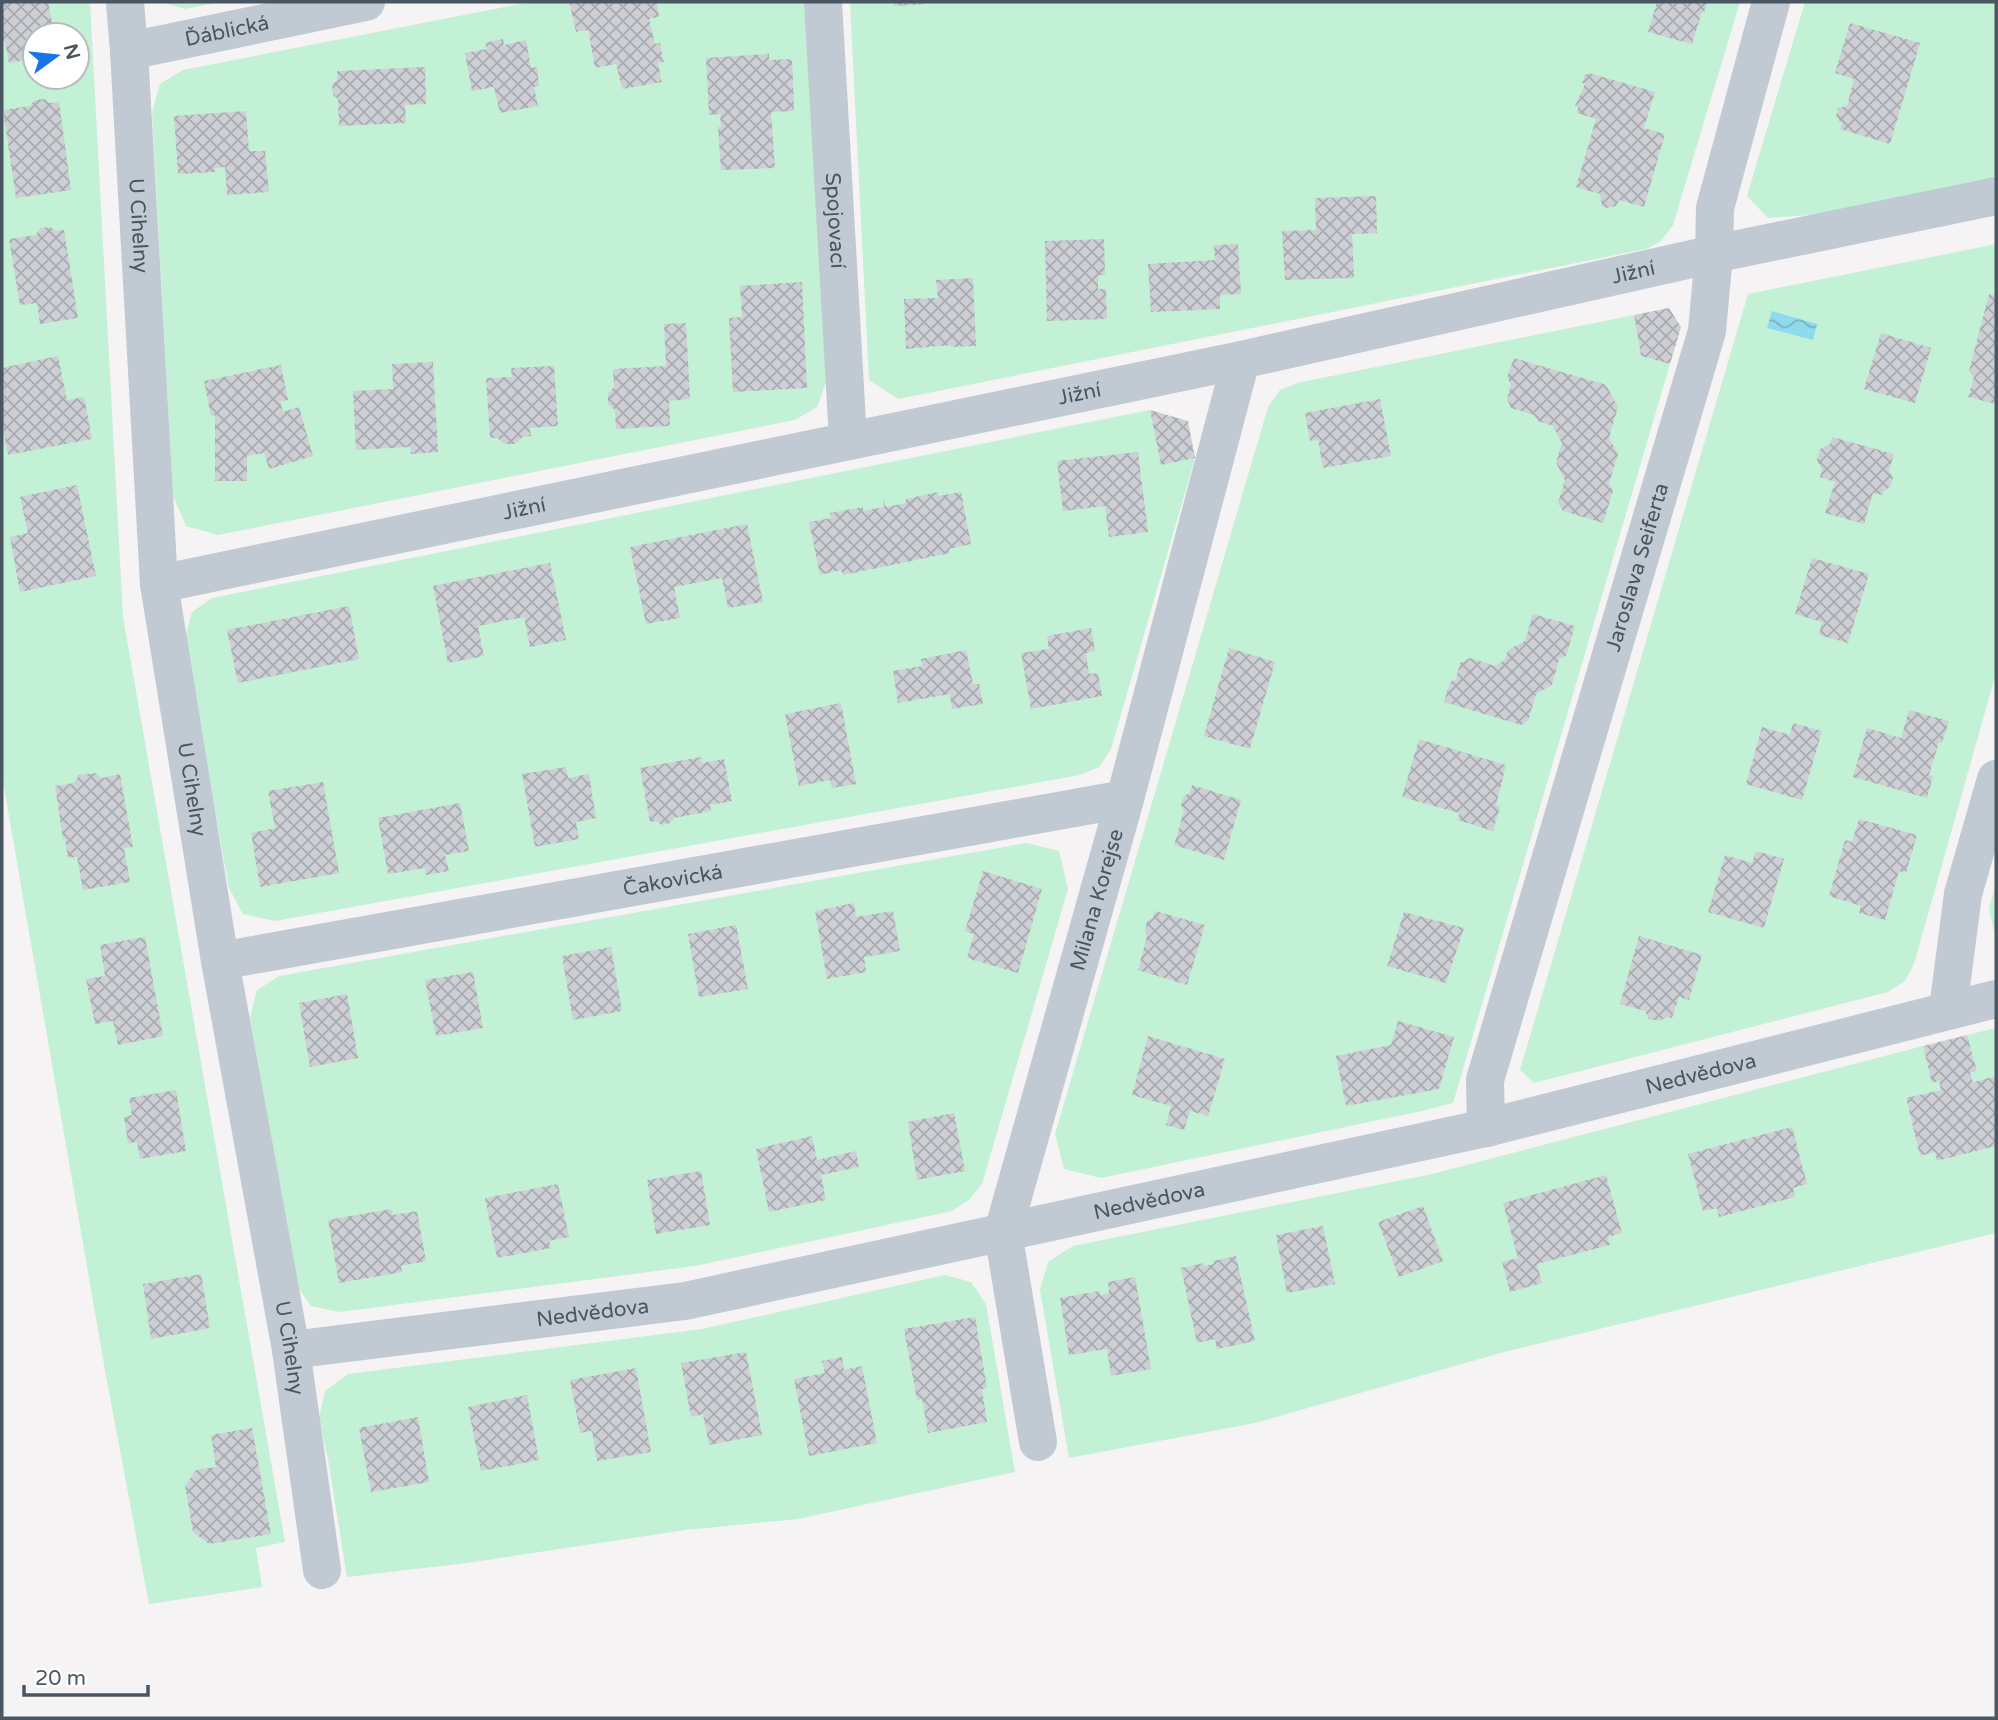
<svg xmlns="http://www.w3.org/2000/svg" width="1998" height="1720" font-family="'Varela Round',sans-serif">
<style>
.green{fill:#c3f1d5;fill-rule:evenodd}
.water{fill:url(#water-waves)}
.building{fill:url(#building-cross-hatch)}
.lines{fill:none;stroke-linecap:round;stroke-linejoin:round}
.minor{stroke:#c1cad2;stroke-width:38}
.labels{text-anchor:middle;stroke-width:5;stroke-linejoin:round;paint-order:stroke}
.street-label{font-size:21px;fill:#4a5661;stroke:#fff}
</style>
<defs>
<pattern id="water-waves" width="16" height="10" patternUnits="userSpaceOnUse" patternTransform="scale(1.75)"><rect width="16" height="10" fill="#90daee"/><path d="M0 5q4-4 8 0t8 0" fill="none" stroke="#78b4c4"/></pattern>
<pattern id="building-cross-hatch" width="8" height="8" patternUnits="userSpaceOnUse" patternTransform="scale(1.75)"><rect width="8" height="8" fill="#cdcfd5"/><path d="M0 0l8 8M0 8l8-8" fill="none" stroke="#a8abb0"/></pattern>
</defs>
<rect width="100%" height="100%" fill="#f5f3f3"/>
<path class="green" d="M2,2h88l33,615 162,925 -29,6 6,39 -113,17 -43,-228 -104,-600zM35,35h42v42h-42z
M162,2h58l-35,7z
M530,2h39l7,30 12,-2 7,38 21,-4 6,25 40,-8 -4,-18 6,-1 -4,-19 -5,1 -6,-25 10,-2 -2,-15h148l21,380 -9,25 -22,13 -577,115 -32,-9 -13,-30 -21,-384 8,-28 23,-14z
M850,2h890l-67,223 -13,17 -14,7 -748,150 -29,-19z
M1805,2h191v178l-170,34 -58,4 -21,-22z
M1996,244v429l-82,291 -9,17 -17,11 -354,91 -14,-13 228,-776z
M1634,315l7,41 29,8 -217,739 -31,8 -321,67 -37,-9 -9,-35 213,-727 12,-17 17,-7z
M1150,410l11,54 34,-6 -84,291 -12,18 -19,8 -805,146 -32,-7 -14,-26 -45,-246 8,-30 20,-14z
M1026,843l33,8 9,38 -86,295 -13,16 -17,11 -257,55 -356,46 -28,-6 -15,-21 -46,-267 7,-28 22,-14z
M1996,883v57l-7,-31z
M1996,1028v48l-23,6 -3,-9 7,-2 -10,-36z
M1923,1046l9,37 7,-2 2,9 -35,9 14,57 15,-4 3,9 58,-15v87l-492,119 -249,71 -186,35 -29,-168 8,-28 25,-16 359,-72z
M945,1275l26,7 15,22 29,168 -217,47 -112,11 -219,33 -120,14 -19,-118 -9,-41 6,-27 23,-17 354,-45z"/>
<path class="water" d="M1772,311l45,13 -4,16 -46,-12z"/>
<path class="building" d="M2,2h46l6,30 -7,1 1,2h-13v23l-26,5 -4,-21h-3z
M569,2h88l2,15 -10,2 6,25 5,-1 4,19 -6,1 4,19 -40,7 -6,-25 -21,4 -7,-38 -12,2z
M893,2h33v2l-32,2z
M1657,2h51l-4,10h-2l-10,32 -44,-12z
M1850,23l70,20 -30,101 -50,-15 2,-5 -6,-8 2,-8 9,-2 7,-27 -19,-6z
M503,39l1,6 22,-5 5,28 6,-1 2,19 -5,1 4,19 -38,7 -6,-26 -22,4 -7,-38 22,-4 -2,-6z
M769,54v6l23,-1 2,52 -23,1 4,56 -54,2 -3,-43h3l-1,-13 -11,1 -3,-57z
M425,67l1,37 -21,1 1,18 -67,3 -1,-27 -5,-4 -1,-10 5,-5v-9z
M1589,73l66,19 -11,36 21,6 -21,73 -25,-7 -3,6 -10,2 -4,-2 -2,-12 -24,-7 20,-68 -19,-6 1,-7h-3l10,-22 -3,-1 3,-9 2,1z
M44,99l6,4 9,-1 12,88 -55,8 -13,-88 27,-4 5,-6z
M246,111l3,40h16l4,41 -42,3 -2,-28 -10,1v4l-37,2 -4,-58z
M1376,196l1,37 -25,1 2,44 -69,2 -3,-49 34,-1 -1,-32z
M50,227l6,4 8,-1 14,88 -38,6 -3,-21 -17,2 -11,-66 27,-4 4,-7z
M1104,239l1,36h-7v14h8l1,30 -60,2 -2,-80z
M1238,244l3,50 -21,1v14l-69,3 -3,-48 67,-4 -1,-15z
M973,278l3,68 -25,1v-2l-45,4 -2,-50 34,-1 -2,-18z
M802,282l5,106 -74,4 -4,-74 13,-1 -2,-31z
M1989,294l7,2v108l-28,-7 6,-20 -5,-6z
M1669,308l12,19 -11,37 -29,-8 -7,-41z
M686,323l4,76 -21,2 1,25 -54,3 -1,-19 -7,-6v-10l6,-7 -1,-18 53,-3 -2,-42z
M1881,333l50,15 -16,55 -51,-14z
M58,356l9,44 17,-3 8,42 -84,16 -6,-33v-54z
M1514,358l92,27 12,22 -9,31 9,16 -9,30 4,7 -10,32 -40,-12 -5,-8 7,-23 -9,-17 6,-20 -9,-17 -15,-5 -4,-6 -23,-7 -4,-9 4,-15 -4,-7z
M433,362l5,90 -27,2 -1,-7 -54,3 -3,-59 40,-2 -1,-25z
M281,365l7,35 -8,1 3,11 16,-5 14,49 -44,13 -5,-16 -17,3v25h-32v-66l-4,1 -7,-35z
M554,366l4,60 -28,2 1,8 -8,1 -8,7h-10l-8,-6h-7l-4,-60 26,-1 -1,-9z
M1380,399l11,57 -68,12 -5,-28 -8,1 -5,-28z
M1150,410l38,11 7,37 -34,7z
M1832,437l62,17 -5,17 4,7 -3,9 -6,4 -2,4 -9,-2 -9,31 -39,-11 10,-31 -15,-5 2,-7 -5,-10 3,-11 10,-5z
M1138,452l10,80 -39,5 -4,-31 -42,5 -6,-50z
M77,485l19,91 -76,16 -10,-55 18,-4 -8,-36z
M938,492l1,4 22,-4 10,52 -22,5 1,4 -107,22 -2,-5 -21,5 -11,-53 22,-4 -1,-5 33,-6v4l21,-4 -1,-8 3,8 20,-4v-4z
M747,524l16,78 -35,6 -6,-30 -48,9 6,31 -34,6 -16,-77z
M1812,558l57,16 -21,69 -29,-8 3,-13 -27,-8z
M550,563l16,77 -36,7 -6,-30 -46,9 6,30 -36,7 -15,-77z
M349,606l10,53 -121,24 -11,-53z
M1533,614l42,12 -9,30 -7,3 -7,26 -16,9 -8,27 -7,4 -77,-23 6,-20 6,-3 4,-16 10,-5 25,8 10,-6 3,-10 17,-9z
M1091,628l4,23 -9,2 3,21 9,-1 4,23 -71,13 -10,-56 28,-4 -2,-13z
M1229,648l46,14 -25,87 -46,-13z
M966,650l7,34h6l4,20 -31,5 -2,-15 -52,9 -5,-32 29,-5 -1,-7z
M841,703l15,81 -24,4 -2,-8 -31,6 -14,-72z
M1909,710l40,11 -7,22 -3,-1 -10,33 4,1 -6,22 -74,-21 14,-49 34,10z
M1793,723l29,8 -20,69 -56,-16 16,-57 28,8z
M1419,739l87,26 -10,40 4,2 -7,24 -35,-11 1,-7 -57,-16z
M701,757l1,6 22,-4 8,42 -22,4 1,6 -37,7 -4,5 -8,2 -6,-4 -6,1 -10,-54z
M566,767l2,11 21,-4 7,44 -20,4 3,17 -44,8 -13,-73z
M95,773l7,5 18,-4 13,73 -9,1 6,34 -47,8 -6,-33 -9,1 -3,-19h-2l-8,-53 19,-3 5,-8z
M323,782l16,91 -79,14 -9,-54 24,-5 -7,-37z
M1192,785l49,15 -17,60 -50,-15 10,-34 -3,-6 3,-9 6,-3z
M460,803l9,48 -24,4 4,16 -23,4 -1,-7 -37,6 -10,-56z
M1859,819l58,16 -11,38 -7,-2 -14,49 -26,-7 2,-7 -32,-10 16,-56 7,2z
M1756,851l28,8 -20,69 -56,-16 17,-57 27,8z
M983,871l59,18 -24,84 -51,-15 7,-24 -9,-3z
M854,903l2,14 37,-6 7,40 -36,6 2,15 -39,7 -12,-68z
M1155,911l50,14 -18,60 -49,-15 9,-34 -2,-5 2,-10 6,-3z
M1404,912l60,16 -18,55 -59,-17z
M736,925l12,64 -49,8 -11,-63z
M1639,936l63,19 -13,45 -10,-3 -7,21 -4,-1 -9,4 -10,-2 -4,-8 -25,-7z
M145,937l18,99 -45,9 -5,-24 -18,3 -9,-45 19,-3 -5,-31z
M611,947l11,64 -49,9 -11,-64z
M473,972l10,56 -47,8 -11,-56z
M347,994l11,64 -48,9 -11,-64z
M1398,1021l56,16 -15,52 -93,17 -10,-50 55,-11z
M1967,1035l10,36 -7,2 3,9 23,-6v70l-59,15 -2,-9 -15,4 -14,-58 35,-8 -2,-9 -7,2 -9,-37z
M1148,1036l77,23 -17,57 -18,-5 -6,19 -18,-5 5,-19 -39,-11z
M176,1090l10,61 -46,8 -3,-17 -9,1 -4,-26 8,-2 -3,-17z
M954,1113l11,58 -48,9 -9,-58z
M1792,1127l15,57 -14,4 2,9 -76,20 -2,-9 -14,3 -15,-57z
M812,1136l5,24 39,-9 3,16 -38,8 5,25 -57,12 -13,-63z
M701,1171l9,54 -54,9 -9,-54z
M1606,1175l16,58 -14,4 2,8 -73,19 5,19 -32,9 -8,-30 16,-4 -15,-55z
M558,1184l11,53 -20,4 2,7 -54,10 -12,-60z
M1423,1206l20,55 -44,16 -21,-55z
M391,1209l2,6 24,-4 9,50 -25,5 1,6 -63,11 -11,-63z
M1323,1226l12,58 -48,9 -11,-58z
M1236,1256l19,85 -38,8 -2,-10 -18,4 -16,-75 23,-5v3l10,-2 -1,-3z
M201,1274l9,54 -59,11 -8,-55z
M1135,1277l16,92 -40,7 -4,-27 -38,6 -9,-57 39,-7 1,4 9,-2 -1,-11z
M975,1317l12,71 -5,1 5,33 -59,11 -6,-34 -5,1 -13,-71z
M746,1352l16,83 -53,10 -6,-31 -12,3 -10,-54z
M842,1357l2,13 18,-4 15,77 -68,13 -15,-77 31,-6 -3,-12z
M636,1368l15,84 -54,9 -5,-30 -12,2 -10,-53z
M527,1395l12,65 -58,11 -13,-64z
M418,1417l11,65 -58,10 -12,-64z
M252,1428l19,106 -62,10 -16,-12 -8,-46 11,-16 20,-3 -5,-32z"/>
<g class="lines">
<g class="minor">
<path id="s1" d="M125,2l4,49 30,533 61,377 71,389 31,220"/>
<path id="s2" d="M823,2l25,438"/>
<path id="s3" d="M129,51l237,-49"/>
<path id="s4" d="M159,584l1082,-224 473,-106 282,-58"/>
<path id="s5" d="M220,961l905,-162"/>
<path d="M1948,1009l15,-115 33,-115"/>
<path id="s6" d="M1486,1128l-1,-48 222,-749 7,-77 1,-46 56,-206"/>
<path id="s7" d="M291,1350l394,-49 801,-173 510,-129"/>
<path id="s8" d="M1038,1442l-35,-210 122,-433 116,-439"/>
</g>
</g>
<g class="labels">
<g class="street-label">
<text dy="7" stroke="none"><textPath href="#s3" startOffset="100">Ďáblická</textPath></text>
<text dy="7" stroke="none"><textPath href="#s2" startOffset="219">Spojovací</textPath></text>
<text dy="7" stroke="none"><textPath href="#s1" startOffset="224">U Cihelny</textPath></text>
<text dy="7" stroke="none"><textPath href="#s4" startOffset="1507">Jižní</textPath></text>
<text dy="7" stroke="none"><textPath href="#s4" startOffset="940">Jižní</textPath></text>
<text dy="7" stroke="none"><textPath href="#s4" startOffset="373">Jižní</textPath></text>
<text dy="7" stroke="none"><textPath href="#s6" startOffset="583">Jaroslava Seiferta</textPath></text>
<text dy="7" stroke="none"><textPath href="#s1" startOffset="791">U Cihelny</textPath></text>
<text dy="7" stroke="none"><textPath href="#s5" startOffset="460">Čakovická</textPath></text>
<text dy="7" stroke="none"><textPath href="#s8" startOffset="558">Milana Korejse</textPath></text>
<text dy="7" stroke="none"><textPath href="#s7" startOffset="1438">Nedvědova</textPath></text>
<text dy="7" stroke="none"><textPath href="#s7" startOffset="872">Nedvědova</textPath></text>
<text dy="7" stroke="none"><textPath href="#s7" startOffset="304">Nedvědova</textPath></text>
<text dy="7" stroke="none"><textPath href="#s1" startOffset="1358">U Cihelny</textPath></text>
</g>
</g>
<rect width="1998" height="1720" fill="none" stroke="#4a5661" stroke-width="7"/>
<g transform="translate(56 56) rotate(75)"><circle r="33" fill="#ffffff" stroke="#b7bbc0" stroke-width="2"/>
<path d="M0-5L12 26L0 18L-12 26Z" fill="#1a73e8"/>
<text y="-10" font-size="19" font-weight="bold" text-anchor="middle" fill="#4a5661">N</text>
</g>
<path d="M24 1685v10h124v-10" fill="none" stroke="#4a5661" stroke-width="3.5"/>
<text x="35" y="1685" font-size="21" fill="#4a5661" stroke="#ffffff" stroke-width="5" paint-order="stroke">20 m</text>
</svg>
